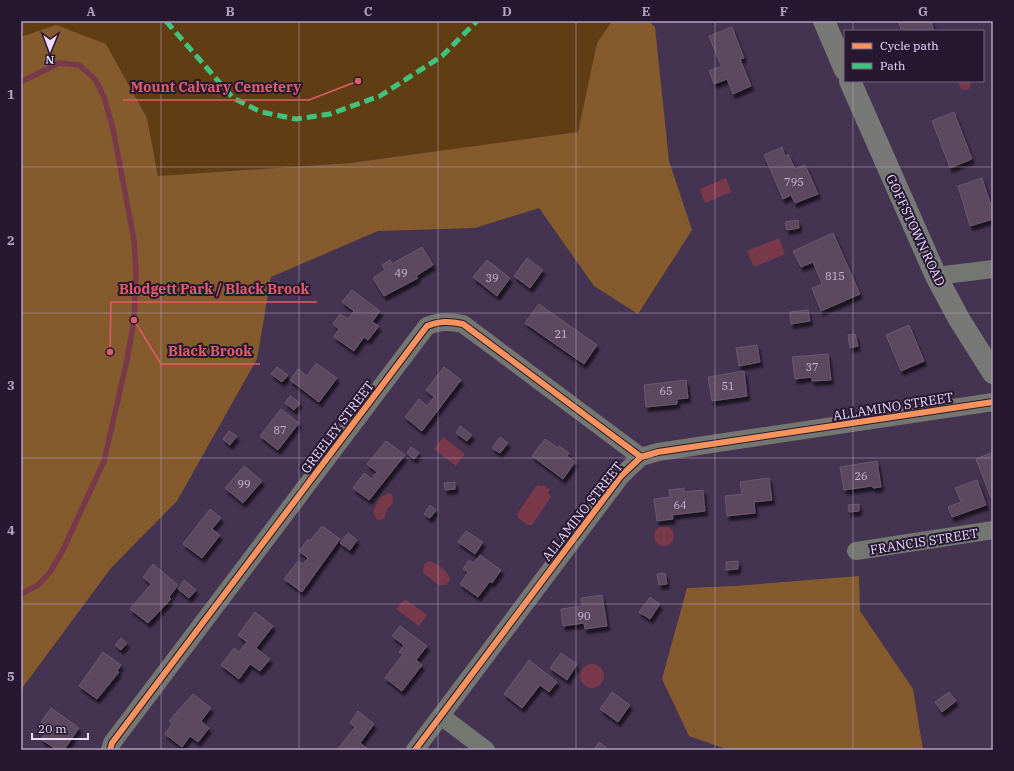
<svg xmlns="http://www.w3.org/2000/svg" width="1014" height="771" font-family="'IBM Plex Serif',serif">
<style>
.green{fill:#613d13}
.forest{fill:#855b2e}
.water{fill:#79394a}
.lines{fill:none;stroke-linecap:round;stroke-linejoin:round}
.stream{stroke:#79394a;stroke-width:5.5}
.building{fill:#5b4a61;stroke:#6a5870;filter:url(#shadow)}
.minor{stroke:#747671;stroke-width:18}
.secondary{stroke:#787876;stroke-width:22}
.quiet{stroke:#40c37c;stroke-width:5;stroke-dasharray:10 5;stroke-linecap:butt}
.cycleway-casing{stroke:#261831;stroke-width:8}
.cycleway{stroke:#f8935d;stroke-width:6}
.grid{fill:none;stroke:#b2a1c2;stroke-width:1;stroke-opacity:0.55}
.labels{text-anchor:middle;stroke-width:4;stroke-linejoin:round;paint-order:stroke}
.number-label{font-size:11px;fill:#c9b8d8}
.street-label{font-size:13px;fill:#eedcff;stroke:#261831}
.leader{fill:none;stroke:#dd5e68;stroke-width:1.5}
.callout-dot{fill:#dd5e68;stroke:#261831;stroke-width:1.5}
.callout-label{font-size:14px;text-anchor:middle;font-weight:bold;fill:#dd5e68;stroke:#261831;stroke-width:4;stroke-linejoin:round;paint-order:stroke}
.neatline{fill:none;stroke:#b2a1c2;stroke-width:1.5}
.grid-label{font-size:13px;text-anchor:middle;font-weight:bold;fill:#b2a1c2}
</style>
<defs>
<filter id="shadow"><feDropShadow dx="2.5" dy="4.5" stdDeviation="1" flood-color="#0009"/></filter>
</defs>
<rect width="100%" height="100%" fill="#443351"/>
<path class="green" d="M21,21h591l-15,22 -19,89 -228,31 -192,13 -11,-58 -41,-74 -41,-15 53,532 -97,103z"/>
<path class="forest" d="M612,21h37l6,6 14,134 23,69 -54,84 -44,-28 -55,-78 -64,20 -97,3 -107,46 -14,82 -80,142 -66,67 -88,119 -2,14v-664l35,-12 50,19 41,74 11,58 192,-13 228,-31 19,-89z
M859,576l1,35 53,78 10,61h-194l-40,-14 -27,-57 25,-91 48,-2z"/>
<path class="water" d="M958,81h13l-1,7 -4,2 -5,-1z
M726,178l5,14 -26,11 -5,-14z
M779,238l6,16 -31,13 -7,-16z
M443,437l22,17 -9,12 -22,-17z
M539,485l2,2 2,-2 7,5 -2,2 3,5 -19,28h-4l-10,-7 -1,-4 19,-28z
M389,493l3,1 1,9 -6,7 -3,9 -7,1 -4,-8 7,-15z
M654 536a10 10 0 1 1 20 0a10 10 0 1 1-20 0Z
M429,561c7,1 21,11 21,19l-4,5h-7l-16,-12 1,-9z
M405,599l22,16 -8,11 -23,-17z
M580 676a12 12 0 1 1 24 0a12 12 0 1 1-24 0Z"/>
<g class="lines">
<path class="stream" d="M21,82l38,-19 20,2 16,14 9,18 9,32 21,111 2,32 -2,48 -7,40 -23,101 -42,91 -12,20 -12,13 -17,9"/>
</g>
<path class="building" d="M898,21h33l3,10h-32z
M732,27l12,31 -4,1 11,27 -18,8 -6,-15 -13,5 -5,-13 12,-5 -12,-30z
M954,112l18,47 -22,9 -18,-47z
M782,147l3,9 3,-2 7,15 10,-4 13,29 -23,9 -4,-8 -8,4 -19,-44z
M982,178l11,33v8l-23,7 -12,-40z
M798,220l1,8 -12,2 -2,-8z
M833,233l27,61 -39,17 -9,-23 10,-4 -9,-22 -12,5 -8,-16z
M422,247l11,18 -17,11 2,2 -34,18 -11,-18 12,-8 -3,-5 8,-5 2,4z
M527,258l16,12 -13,18 -16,-12z
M487,260l23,18 -13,18 -24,-19z
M352,290l28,21 -8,11 7,4 -11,14 -4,-3 -10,14 -20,-14 5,-8 -6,-5 7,-10 8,5 6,-8 -12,-9z
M539,304l58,41 -13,19 -59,-41z
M808,310l2,11 -19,3 -1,-12z
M909,325l15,36 -23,10 -15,-36z
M855,334l3,12 -8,2 -2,-13z
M757,345l3,17 -21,4 -3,-18z
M828,354l3,26 -19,1v-4l-17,2 -3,-22z
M316,363l21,15 -18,24 -29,-22 8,-11 9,7z
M277,367l11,8 -6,7 -11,-8z
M444,367l17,13 -39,51 -17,-14 14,-18 8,7 7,-9 -8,-7z
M744,371l3,25 -35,5 -4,-24z
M686,380l2,18 -11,1v5l-31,3 -2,-22z
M290,396l10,7 -6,7 -9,-7z
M281,409l18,14 -21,27 -18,-14z
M460,426l12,9 -5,6 -11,-8z
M229,431l8,5 -7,9 -7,-6z
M500,437l8,6 -8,10 -8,-5z
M545,439l13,9 1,-2 10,7 -2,3 8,6 -12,17 -31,-23z
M386,441l19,14 -36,45 -16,-12 11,-15 8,6 5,-7 -10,-8z
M411,447l8,6 -5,6 -7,-6z
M993,452v45l-2,1 -15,-39z
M877,461l4,26 -8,1 -1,-2 -28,4 -4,-23z
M244,466l18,15 -19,22 -18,-15z
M769,478l3,22 -18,2 1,11 -28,3 -2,-20 17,-2 -2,-12z
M977,480l9,25 -34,12 -4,-10 13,-5 -6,-14z
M455,482v7l-10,1 -1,-7z
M684,488v4l19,-2 2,21 -33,4 1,4 -16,2 -3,-22 16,-2 -1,-7z
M859,504v7l-10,1 -1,-7z
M430,505l6,5 -6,8 -6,-4z
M210,509l11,9 -9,11 8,6 -18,23 -19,-14z
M322,526l18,13 -38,53 -18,-13 14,-18 5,3 5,-6 -9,-7 9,-12 2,2z
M466,531l17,11 -8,12 -17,-12z
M348,533l9,7 -7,10 -10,-7z
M480,555l21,15 -9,13 -2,-2 -12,16 -18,-13 8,-12 -5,-3 6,-9 5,3z
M738,561v8l-12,1v-8z
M153,564l25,21 -9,12 2,2 -23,24 -18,-14 21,-25 -8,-7z
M665,573l2,11 -8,1 -2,-11z
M184,580l12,10 -7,8 -11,-9z
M602,595l5,31 -22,3 -1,-6 -21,3 -2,-17 21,-3 -1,-8z
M650,597l10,7 -10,15 -11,-7z
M255,612l18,14 -17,22 14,11 -10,12 -10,-7 -11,15 -18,-14 13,-17 5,4 8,-10 -9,-7z
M400,626l27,20 -11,14 6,5 -20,26 -17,-13 18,-24 -4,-2 5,-7 -12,-9z
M121,638l6,5 -6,7 -6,-5z
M103,652l18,13 -4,6 2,1 -22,27 -18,-13z
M561,653l16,11 -10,16 -17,-12z
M529,660l28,22 -8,10 -9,-7 -18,23 -18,-14z
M612,692l18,13 -12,17 -18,-13z
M949,692l7,9 -14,11 -7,-10z
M193,694l18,14 -10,13 8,7 -11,14 -8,-6 -8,11 -17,-13 7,-10 -3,-3z
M51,708l28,20 -15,22h-7l-16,-11 8,-11 -8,-6z
M358,711l16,13 -14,19 9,7h-32l18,-23 -5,-4z
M599,742l10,8h-15z"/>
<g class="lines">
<path class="minor" d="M936,276l57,-7
M856,551l137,-21
M441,716l45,34
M110,750l2,-7 315,-417c13,-5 22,-5 36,-2l178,133
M415,750l206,-274 20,-19 17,-5 335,-50"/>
<path class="secondary" d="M824,21l21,49
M850,81l86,195 23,43 34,54"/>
<path class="quiet" d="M166,21l67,77 28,14 35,7 34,-5 50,-18 62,-40 35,-35"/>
<g class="cycleway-casing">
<path id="cycleway" d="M110,750l2,-7 315,-417c13,-5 22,-5 36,-2l178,133
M415,750l206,-274 20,-19 17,-5 335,-50"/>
</g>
<use href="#cycleway" class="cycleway"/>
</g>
<path class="grid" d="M161,21v729M299,21v729M438,21v729M576,21v729M715,21v729M853,21v10M853,81v669M21,167h972M21,313h972M21,458h972M21,604h972"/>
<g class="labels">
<g class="number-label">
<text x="794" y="186">795</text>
<text x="401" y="277">49</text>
<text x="835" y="280">815</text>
<text x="492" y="282">39</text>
<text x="561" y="338">21</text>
<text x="812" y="371">37</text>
<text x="728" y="390">51</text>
<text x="666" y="395">65</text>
<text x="280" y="434">87</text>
<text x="861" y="480">26</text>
<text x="244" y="488">99</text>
<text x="680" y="509">64</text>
<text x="584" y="620">90</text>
</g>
<g class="street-label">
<text transform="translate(916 230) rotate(65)" y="5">GOFFSTOWN ROAD</text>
<text transform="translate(893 406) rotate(-9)" y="5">ALLAMINO STREET</text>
<text transform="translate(337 427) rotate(-53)" y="5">GREELEY STREET</text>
<text transform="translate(582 511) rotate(-52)" y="5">ALLAMINO STREET</text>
<text transform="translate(924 541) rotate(-9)" y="5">FRANCIS STREET</text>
</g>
</g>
<path class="leader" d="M358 81L309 100H123M110 352L111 302H317M134 320L161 364H260"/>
<g class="callout-dot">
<circle cx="358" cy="81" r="4"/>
<circle cx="110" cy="352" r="4"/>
<circle cx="134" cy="320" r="4"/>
</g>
<g class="callout-label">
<text x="216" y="92">Mount Calvary Cemetery</text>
<text x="214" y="294">Blodgett Park / Black Brook</text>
<text x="210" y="356">Black Brook</text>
</g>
<rect width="1014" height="771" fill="none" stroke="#261831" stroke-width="44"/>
<rect x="844" y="30" width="140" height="52" fill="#261831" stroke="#766683"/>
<rect x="852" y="43" width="20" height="6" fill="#f8935d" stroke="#766683"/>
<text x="880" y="50" font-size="12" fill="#eedcff">Cycle path</text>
<rect x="852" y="63" width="20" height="6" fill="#40c37c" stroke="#766683"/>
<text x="880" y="70" font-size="12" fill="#eedcff">Path</text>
<g transform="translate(50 50) rotate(181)" stroke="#261831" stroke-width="3" paint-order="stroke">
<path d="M0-3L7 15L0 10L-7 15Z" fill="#eedcff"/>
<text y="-6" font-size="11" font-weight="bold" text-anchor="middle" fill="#eedcff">N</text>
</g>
<path d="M32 733v6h56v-6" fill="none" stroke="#eedcff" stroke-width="2"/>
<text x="38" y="733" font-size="12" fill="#eedcff" stroke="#261831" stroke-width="3" paint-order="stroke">20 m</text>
<rect x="22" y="22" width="970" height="727" class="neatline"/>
<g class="grid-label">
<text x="91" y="16">A</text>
<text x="230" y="16">B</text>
<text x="368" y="16">C</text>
<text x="507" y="16">D</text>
<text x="646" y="16">E</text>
<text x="784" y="16">F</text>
<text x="923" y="16">G</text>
<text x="11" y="99">1</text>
<text x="11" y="245">2</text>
<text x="11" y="390">3</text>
<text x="11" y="535">4</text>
<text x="11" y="681">5</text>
</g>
</svg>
